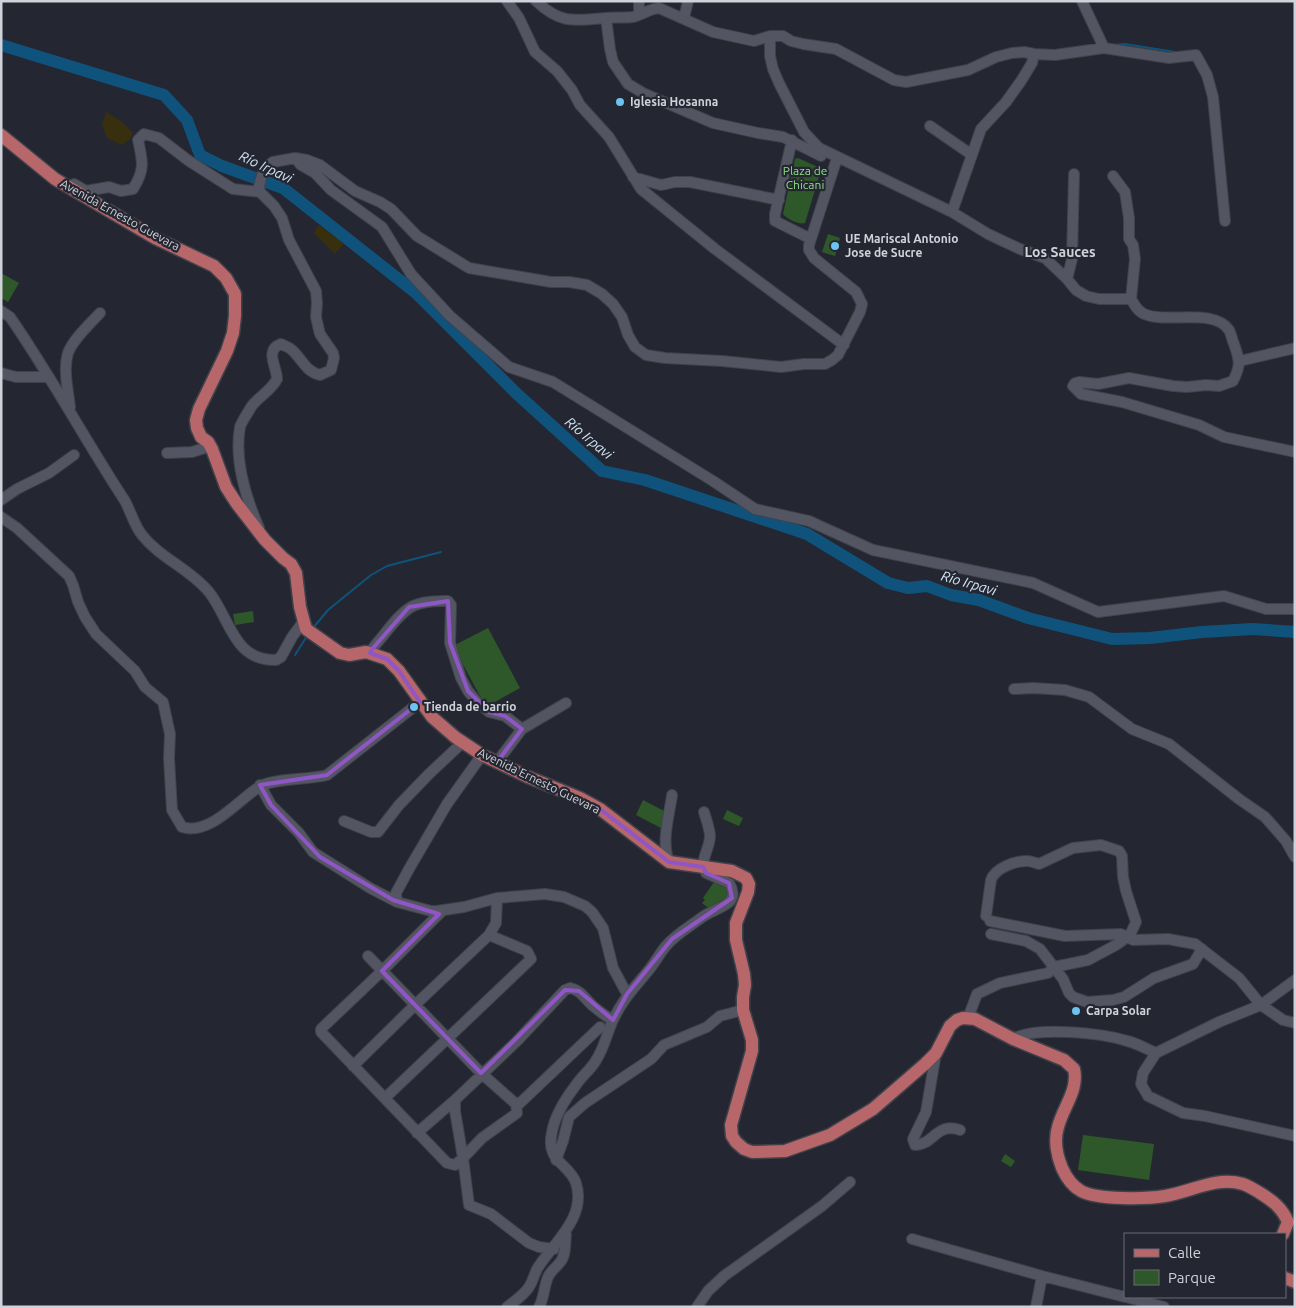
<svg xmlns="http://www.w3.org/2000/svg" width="1296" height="1308" font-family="Ubuntu,sans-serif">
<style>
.green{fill:#2e5829}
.sand{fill:#372f0e}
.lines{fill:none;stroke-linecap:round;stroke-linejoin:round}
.stream{stroke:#0f537c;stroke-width:2}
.river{stroke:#0f537c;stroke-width:12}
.minor-casing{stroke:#40424b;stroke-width:12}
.major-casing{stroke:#40424b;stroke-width:15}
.minor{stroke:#535662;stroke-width:10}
.major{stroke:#b76669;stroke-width:12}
.marked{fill:none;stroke:#9056c6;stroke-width:4;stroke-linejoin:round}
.poi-dot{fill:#6cc3f2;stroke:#242732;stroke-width:2}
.labels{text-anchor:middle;stroke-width:4.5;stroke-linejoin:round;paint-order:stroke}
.poi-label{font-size:12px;font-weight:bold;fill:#d0d2d9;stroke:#242732;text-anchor:start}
.park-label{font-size:12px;fill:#8dde84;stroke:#242732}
.street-label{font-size:12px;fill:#d0d2d9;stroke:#242732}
.water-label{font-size:14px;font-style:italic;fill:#d2e6f5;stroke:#242732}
.neighbourhood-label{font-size:14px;font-weight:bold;fill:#d0d2d9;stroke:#242732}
</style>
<rect width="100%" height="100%" fill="#242732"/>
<path class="green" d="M798,158l22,10 1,2 -16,53c-6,2 -18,-4 -22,-9l12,-55z
M828,234l12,4 -5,18 -13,-4z
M1,273l18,10 -11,19 -7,-4z
M253,611l1,11 -19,3 -2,-11z
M488,628l32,60 -34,19 -33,-61z
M643,800l25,13 -7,15 -25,-13z
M727,810l16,8 -4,8 -16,-7z
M714,882l14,7 -1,9 -17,11 -8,-6 3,-3 -2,-2z
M1083,1135l71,9 -5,36 -71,-10z
M1005,1154l10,7 -4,6 -10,-6z"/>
<path class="sand" d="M106,112l16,10 11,11 -4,7 -7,5 -15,-7 -5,-13z
M319,225l25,18 -9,11 -22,-21z"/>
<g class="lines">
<path class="stream" d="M1112,45l13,-1 50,8
M313,628l15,-18 43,-35 16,-9 54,-14
M295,655l12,-19"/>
<path class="river" d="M1,45l163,50 23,25 13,35 22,11 61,22 133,105 100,100 86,78 43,9 162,54 81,49 20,5 19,-2 24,9 28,5 49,18 84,21 38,-1 52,-6 51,-3 42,3"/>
<g class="minor-casing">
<path id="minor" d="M507,1l12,17 16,34 22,19 15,19 8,15 29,32 32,52 74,60 129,96
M536,1c24,23 38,20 69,17 9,-1 19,0 28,-1 9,-2 16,-8 26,-9l54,24 41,9 16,-5h13l8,5 12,3 33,5 58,31 12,2 62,-12 28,-13 16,-4 12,-1 10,2 21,1 49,-7 65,10 27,-3 11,20 6,22 12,124
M639,1v14
M1082,1l22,47
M606,18l4,31 3,13 15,22 15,9 70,30 45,10 25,4 38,19
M684,18l4,-17
M770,36v20l3,13 6,14 25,49 15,16 133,64 36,22 32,15 25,9 22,21 9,11 10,6 13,3h32
M930,126l42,29
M792,140l-17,74v7l36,18
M295,158l6,7 14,8 16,17 51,37 29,47 39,42 59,51 44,15 160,99 42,28 54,12 64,29 160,33 65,29 126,-16 42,13h29
M1113,176l12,16 4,26v21l4,6 2,14 -4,40c4,7 8,14 16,16 21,8 67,-7 82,15 2,3 3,10 5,14 6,17 7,21 -1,37l-14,5 -13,-1 -19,2 -14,-1 -44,-8 -31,6 -19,-2 -4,1 -2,3 8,8 41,8 77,23 25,12 71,15
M633,177l28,8 14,-3h15l89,18
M74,184l12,7 23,-4 12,4 12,-2c12,-19 10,-27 5,-49l6,-6 15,4 30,23 44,28 27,3
M952,212l29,-83 25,-27 15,-21 11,-18 2,-9
M1067,279l5,-20 2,-85
M1,311l9,6c41,59 75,123 115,184 6,11 9,24 17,34 18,23 48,34 67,57 21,26 24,69 67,68l5,-3 11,-20 11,-15
M1240,361l55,-13
M1,373l15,4h33
M70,407c-2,-17 -7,-38 -2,-54 5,-14 22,-29 32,-40
M167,453l25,-1 19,-6
M1,500l16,-11 32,-16 25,-18
M1,517l16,11 52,48 4,9 5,17 7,15 11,17 39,37 10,16 18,15 7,32 -1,24 3,52 10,17c28,9 56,-27 77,-40 13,-9 51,-7 68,-12l93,-73
M259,528c-13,-30 -25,-68 -19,-101 2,-6 8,-14 11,-20 8,-11 20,-16 26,-28 0,-12 -13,-29 4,-35 4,2 8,3 11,6 11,10 13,21 28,25l11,-5 3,-12 -1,-5 -13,-19 -2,-8 -2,-9 1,-14 -1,-12 -27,-51 -7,-22 -8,-12 -14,-14 -1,-6 4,-14 4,-6 6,-4 22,-4 12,2 13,5 35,26 25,11 11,7 26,27 52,32 82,14h18l18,3 15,9 11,10 9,13 6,18 7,12 11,8 19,3 57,3 59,6 23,-3h21l7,-4 6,-5 22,-43 2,-8 -6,-12 -42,-34 -5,-8v-5l28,-87
M370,653c4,-8 11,-14 16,-21 21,-26 28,-32 62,-31l3,4 -1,38 11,35 7,13 9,11 12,10 16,4 17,13
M1014,689l19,-1 32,2 24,7 43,32 37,15 70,55 26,18 21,24 9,16
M497,762l25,-33 44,-26
M260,785l11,20 28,28 14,19 57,36 27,14 34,9h6l27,-4 33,-9 48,-4 19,3 21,9 7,6 11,16 10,40 14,26
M344,821l27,11h7l21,-27 30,-31 34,-32
M669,862c-8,-22 0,-44 3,-67
M397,902l-1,-9 13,-24 38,-65 35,-49
M442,911l-60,60 -61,58v3l126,131 8,2 8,-7 -8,-47v-11l62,-59 48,-51 5,-2c11,2 15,11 23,18 6,5 12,10 20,14
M990,921l75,15 56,-2 12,6 35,-1 27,5 44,34 22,27 34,-25
M991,934l35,7 14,8 23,30 6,14 4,4 14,5 26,-2 11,-3 30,-19 39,-14 9,-15
M368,956l113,117 35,31 1,9 -35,25 -19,20 6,47 22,9 38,29 10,4 15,2
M968,1018l9,-24 23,-11 48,-10 6,-6 34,-7 28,-15 14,-10 6,-13 -10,-31 -3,-14 -1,-21 -3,-5 -18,-6 -28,3 -34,16c-4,-1 -8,-3 -12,-3 -12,0 -32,7 -36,19l-5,36
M1295,1023l-12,-3 -22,-15 -42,17 -63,31 -13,20 -2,11 7,12 35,17 22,3 90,20
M1013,1039c22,-13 89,-6 114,2 10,2 19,8 29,12
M936,1053l-10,59 -13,27 2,6c19,0 21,-23 45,-15
M353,1066l62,-61 74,-70 7,-12 1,-25
M385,1098l146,-139 -4,-8 -38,-16
M516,1104l4,-1 80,-76
M417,1133l38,-33
M556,1160l7,-19 6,-24 16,-14 66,-44 13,-14 43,-18 13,-11 23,-6
M912,1239l130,37 -6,31
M1042,1276l83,21
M1126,1297l38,10
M507,1307c8,-6 17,-12 22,-20 4,-6 5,-12 8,-18 16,-26 50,-51 39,-86 -7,-20 -31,-21 -24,-51 3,-17 14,-34 24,-47 6,-9 14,-15 19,-23 9,-13 12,-29 18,-42 10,-21 21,-32 35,-49 7,-8 11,-17 18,-25 9,-11 23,-19 35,-28 7,-6 25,-11 29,-17 4,-5 3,-12 -1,-18l-23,-10c-7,-13 3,-22 4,-36 0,-8 -4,-18 -6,-25
M539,1307c5,-8 5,-21 9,-30 3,-7 9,-10 13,-16 5,-6 4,-19 5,-27
M697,1307l11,-16 16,-15 98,-70 28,-24"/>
</g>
<g class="major-casing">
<path id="major" d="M1,135l54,44 100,59 59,28 12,12 9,16v22l-2,17 -6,18 -28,58 -3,11 1,8 4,9 7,5 4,7 14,38 11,17 28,36 18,18 8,6 5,9 4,34 6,22 34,24 9,2 17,-3 21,7 12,12 33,46 23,20 27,18 46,22 52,21 20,11 69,53 63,9 14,7 3,6 -1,8 -12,31v17l8,34 1,11 -2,12v13l9,30v11l-21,74 1,11 4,6 8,7 8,3 33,-1 45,-16 43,-26 52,-45 11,-11 14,-27 7,-6 6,-2 12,1 38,20 51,21 10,9c5,21 -11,38 -16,58 -4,13 -1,29 4,41 4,9 10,18 19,23 16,9 65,8 84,5 26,-4 51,-20 78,-12 6,2 12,6 17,9 13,8 22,15 28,29l-5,12
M1285,1278l10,4"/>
</g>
<use href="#minor" class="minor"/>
<use href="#major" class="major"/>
</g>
<path class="marked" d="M448,601l2,42 18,48 21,21 16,4 17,13 -25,33 103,47 69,53 34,5 3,6 23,10 3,15 -60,41 -45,55 -14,26 -34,-29 -14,-1 -84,83 -99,-102 57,-57 -46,-14 -73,-43 -49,-52 -11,-20 67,-10 93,-73 -21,-31 -12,-12 -17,-6 3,-5 36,-41z"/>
<g class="poi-dot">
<circle cx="620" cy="102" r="5"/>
<circle cx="835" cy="246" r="5"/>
<circle cx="414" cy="707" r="5"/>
<circle cx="1076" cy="1011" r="5"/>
</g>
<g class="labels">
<g class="poi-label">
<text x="630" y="106">Iglesia Hosanna</text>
<text x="845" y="243">UE Mariscal Antonio<tspan x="845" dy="14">Jose de Sucre</tspan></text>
<text x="424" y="711">Tienda de barrio</text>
<text x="1086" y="1015">Carpa Solar</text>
</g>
<g class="park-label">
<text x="805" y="175">Plaza de<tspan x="805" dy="14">Chicani</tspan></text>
</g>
<g class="street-label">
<text transform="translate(120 215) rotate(29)" y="4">Avenida Ernesto Guevara</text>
<text transform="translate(539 781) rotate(26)" y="4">Avenida Ernesto Guevara</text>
</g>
<g class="water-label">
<text transform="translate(266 167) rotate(25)" y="5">Río Irpavi</text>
<text transform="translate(589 438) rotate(40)" y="5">Río Irpavi</text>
<text transform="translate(969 583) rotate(16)" y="5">Río Irpavi</text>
</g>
<g class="neighbourhood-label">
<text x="1060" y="257">Los Sauces</text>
</g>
</g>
<rect width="1296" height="1308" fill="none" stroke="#d0d2d9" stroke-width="5"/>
<rect x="1124" y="1233" width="162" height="65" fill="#242732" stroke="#696b75"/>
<rect x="1134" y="1249" width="25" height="8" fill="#b76669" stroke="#696b75"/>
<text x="1168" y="1258" font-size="15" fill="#d0d2d9">Calle</text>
<rect x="1134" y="1270" width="25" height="15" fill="#2e5829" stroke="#696b75"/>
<text x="1168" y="1283" font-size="15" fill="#d0d2d9">Parque</text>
</svg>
